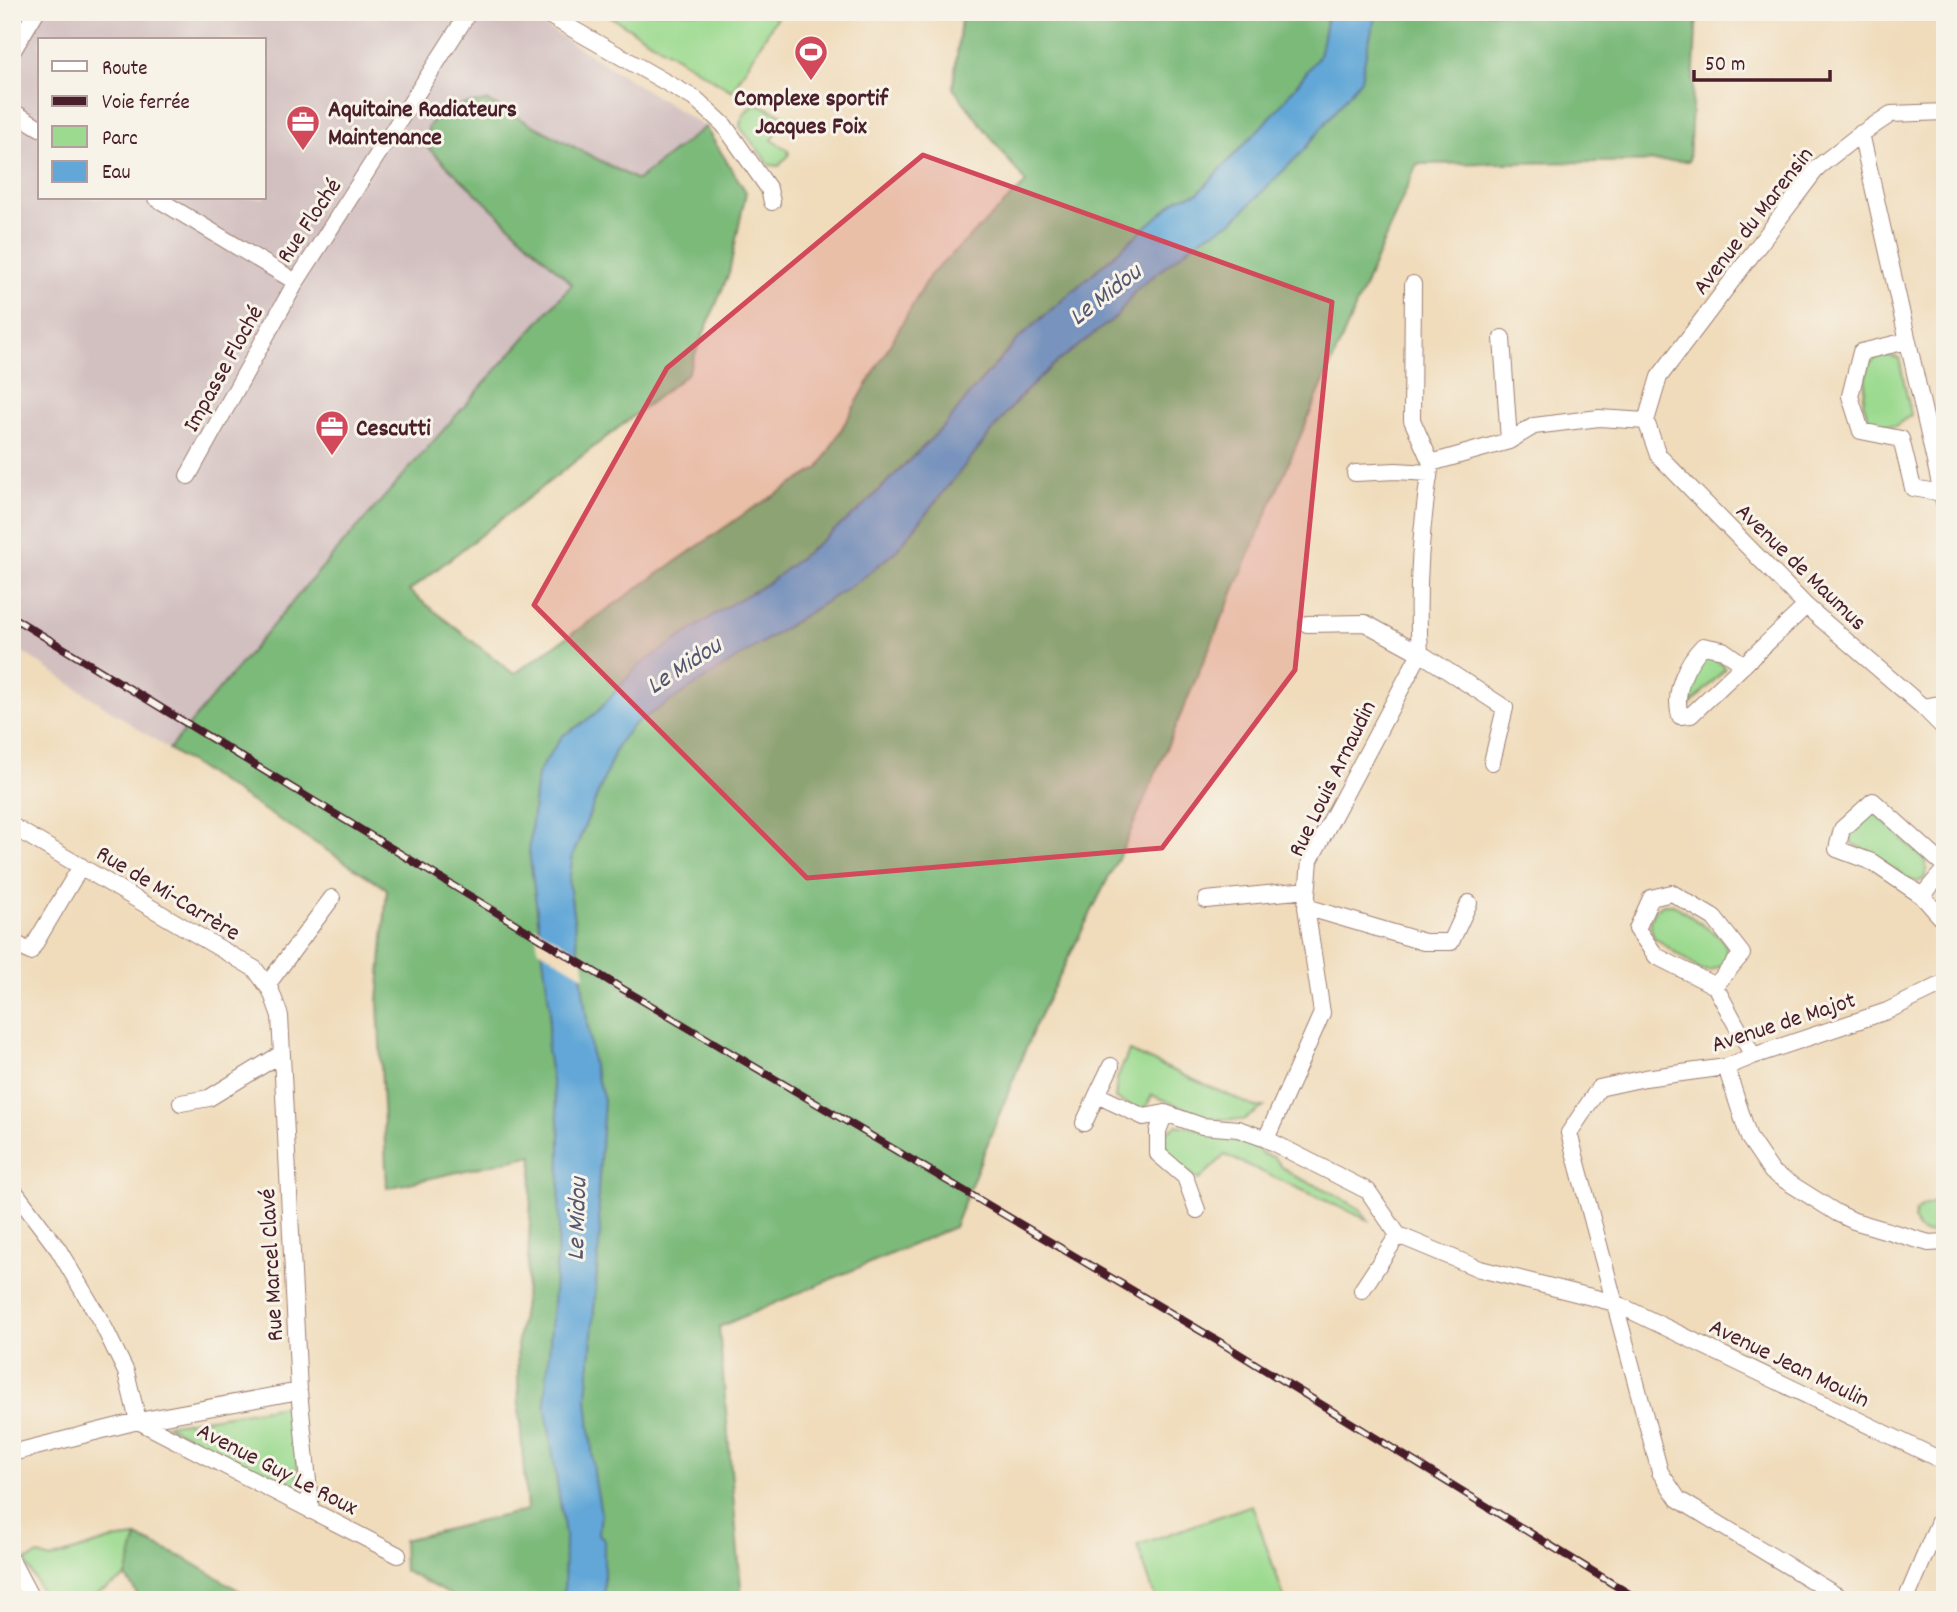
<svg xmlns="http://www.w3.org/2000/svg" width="1957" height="1612" font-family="Dekko,sans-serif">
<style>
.industrial{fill:#d2bfc0;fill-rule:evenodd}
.green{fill:#9bda8f;stroke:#727c5d;stroke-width:2}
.forest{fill:#7cba7a;stroke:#636c52;stroke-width:2}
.water{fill:#62a7d7;stroke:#566381;stroke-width:2}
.pier{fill:#f0dcbb}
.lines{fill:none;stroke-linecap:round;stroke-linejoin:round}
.street-casing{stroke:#9d7e73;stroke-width:18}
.street{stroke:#fff;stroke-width:16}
.rail-casing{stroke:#4a1f2b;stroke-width:8}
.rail{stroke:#f7f3e8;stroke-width:5;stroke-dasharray:16;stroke-linecap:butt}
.marked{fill:#d1495b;fill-opacity:0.2;stroke:#d1495b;stroke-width:5;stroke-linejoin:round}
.labels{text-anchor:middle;stroke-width:6;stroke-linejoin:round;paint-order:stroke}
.poi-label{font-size:24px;font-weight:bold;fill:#4a1f2b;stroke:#f7f3e8;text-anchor:start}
.street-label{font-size:24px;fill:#4a1f2b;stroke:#f7f3e8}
.water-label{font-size:26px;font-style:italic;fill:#545570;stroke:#f7f3e8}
</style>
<rect width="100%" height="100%" fill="#f7f3e8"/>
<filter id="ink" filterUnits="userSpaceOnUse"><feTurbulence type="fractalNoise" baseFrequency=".0143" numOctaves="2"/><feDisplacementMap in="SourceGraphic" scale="14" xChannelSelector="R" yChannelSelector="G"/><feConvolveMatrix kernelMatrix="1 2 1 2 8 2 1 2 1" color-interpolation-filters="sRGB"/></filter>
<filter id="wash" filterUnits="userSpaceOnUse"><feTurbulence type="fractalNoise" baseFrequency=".00686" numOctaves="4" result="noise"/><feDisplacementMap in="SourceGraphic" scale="28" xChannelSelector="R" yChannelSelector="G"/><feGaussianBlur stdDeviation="1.57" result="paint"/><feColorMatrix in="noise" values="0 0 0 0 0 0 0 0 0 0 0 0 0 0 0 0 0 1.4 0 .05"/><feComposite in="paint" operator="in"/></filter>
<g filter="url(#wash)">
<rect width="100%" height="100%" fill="#f0dcbb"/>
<path class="industrial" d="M12,12h510l183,115 -68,53 -150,-79 -61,45 146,138 -267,303 -136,162 -157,-104zM40,40h224v158h-224z"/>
<path class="green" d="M603,12h177l-48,79z
M757,103l29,14 -14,23 16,10 1,5 -10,11 -9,-1 -30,-38c0,-10 8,-20 17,-24z
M1887,355l12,3 12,57 -16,11 -20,-2 -6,-6 -6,-15 5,-38 9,-8z
M1710,656l13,9 2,4 -38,39 -2,-8 13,-42z
M1873,811l52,49 2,10 -3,9 -7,3 -6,-2 -59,-37 -4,-10z
M1663,904h10l48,34c7,8 7,15 4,26l-15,7 -10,-1 -46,-33c-6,-13 -4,-25 9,-33z
M1129,1051l126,56h9l-21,13 -35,-2 -56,-23 -5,10 -7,5 -25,-11 2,-20z
M1177,1125l62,10 26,20 9,2 8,10 17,11 28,12 33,19 8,11 -143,-65 -26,25 -33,-25 -2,-22z
M1945,1198v34l-21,1 -7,-4 -3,-9 2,-9 7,-5z
M291,1405l9,89 -134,-69z
M1252,1505l33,95h-129l-19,-55z
M137,1537l-11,40 -40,23h-40l-21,-39 14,-6 11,4 60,-19z"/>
<path class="forest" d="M962,12h735l-8,149 -272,3 -291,678 -90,181 -82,204 -235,100 23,273h-282l-56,-29 -1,-31 124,-30 -8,-102 -2,-62 10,-63 6,-128 -146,33 -9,-186 9,-113 -218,-140 136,-162 267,-303 -146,-138 2,-18 13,-20 46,-7 150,79 68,-53 41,65 -17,81 -42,101 -278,217 105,83 233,-162 72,-44 111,-193 96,-92 -73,-95z
M137,1537l47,21 71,42h-114l-15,-23z"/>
<path class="water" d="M1328,12h49l-9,32 -7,35 -58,72 -70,70 -33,18 -64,51 -19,26 -65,50 -34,33 -121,151 -37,30 -227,145 -15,19 -45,111 -4,27 24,184 11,34 -6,92 2,42 -13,164 8,83 6,32 -2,21 5,5v61h-40l1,-65 -20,-132 14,-175 1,-96 -13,-82 3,-41 -21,-158 8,-77 25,-38 22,-14 13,-10 39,-44 88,-60 46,-26 88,-71 89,-88 25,-32 48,-54 159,-139 19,-5 78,-82 43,-55z"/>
<path class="pier" d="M535,926l47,28 3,23 -47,-28z"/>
</g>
<g filter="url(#ink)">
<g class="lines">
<g class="street-casing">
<path id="street" d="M543,12l154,88 27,25 45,64 3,13
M12,52l24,-40
M12,111l28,17
M1861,133l84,373
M156,198l140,84 173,-270
M1413,284l-1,136 19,43
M1502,338l7,103
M1907,341l-46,11 -11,44 11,35 40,8 12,49 29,5
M1646,421l13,-44 159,-210 37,-29 36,-24 54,-2
M1646,421l12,34 148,151 117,101 22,22
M1355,473l41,-2 33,2
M188,476l108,-194
M1307,624l58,-1 55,30 85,55 -13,54
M1744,665l-21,-15 -20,-4c-17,17 -30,46 -23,70l11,-1 115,-109
M1923,707l22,-4
M12,826l243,143 16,22 9,25 19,375 12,120
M1945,866l-72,-65 -31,28 -5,20 35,13 50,34 23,26
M1922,896l23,-27
M1206,900l101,-10
M1306,907l118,35h27l18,-39
M12,941l18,11 51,-86
M267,985l65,-87
M1715,986l27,-32 -28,-36 -42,-25 -21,5 -14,31 19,27 59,30 38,70
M1111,1066l-14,29 47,22 21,-4 37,13 36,3 28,10 102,52 30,44 82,34 135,34 330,159
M1726,1067l23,71 23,34 65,41 17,8 75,22 16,-1
M181,1103l28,-5 72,-44
M1165,1113l-7,18v23l27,23 12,33
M1084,1123l13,-28
M1266,1139l56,-126 -16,-106 4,-47 110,-207c-4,-63 1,-128 11,-190l78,-22 25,-15 65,-8 47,3
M12,1188l46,61 44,74 24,49 12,49 161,-30
M1362,1290l36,-55
M12,1453l126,-32 260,134
M12,1562l20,38
M1844,1600l-166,-101 -18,-27 -91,-339 30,-45 46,-10 81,-11 27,-11 134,-45 58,-28
M1906,1600l39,-93"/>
</g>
<use href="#street" class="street"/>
<g class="rail-casing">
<path id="rail" d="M12,617l599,365 612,362 416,256"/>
</g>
<use href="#rail" class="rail"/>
</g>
</g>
<path class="marked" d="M923,155l409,147 -37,368 -133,178 -355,30 -273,-273 133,-237z"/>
<defs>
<g id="stadium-pin" transform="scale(1.75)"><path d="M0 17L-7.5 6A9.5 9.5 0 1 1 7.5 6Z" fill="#d1495b" stroke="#f7f3e8"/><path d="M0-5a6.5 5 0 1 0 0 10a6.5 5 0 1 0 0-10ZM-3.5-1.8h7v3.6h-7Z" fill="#fff"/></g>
<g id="office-pin" transform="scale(1.75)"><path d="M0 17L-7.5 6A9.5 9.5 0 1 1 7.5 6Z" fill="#d1495b" stroke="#f7f3e8"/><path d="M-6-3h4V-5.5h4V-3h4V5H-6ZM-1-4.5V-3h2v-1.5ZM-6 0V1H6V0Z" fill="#fff"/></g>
</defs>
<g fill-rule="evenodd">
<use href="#stadium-pin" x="811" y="52"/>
<use href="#office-pin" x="303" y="122"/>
<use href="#office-pin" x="332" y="427"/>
</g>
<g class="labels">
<g class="poi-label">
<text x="811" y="105" text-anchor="middle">Complexe sportif<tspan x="811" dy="28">Jacques Foix</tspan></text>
<text x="328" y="116">Aquitaine Radiateurs<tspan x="328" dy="28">Maintenance</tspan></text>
<text x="356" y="435">Cescutti</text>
</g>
<g class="street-label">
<text transform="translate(308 220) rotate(-56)" y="8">Rue Floché</text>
<text transform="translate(1752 220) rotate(-52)" y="8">Avenue du Marensin</text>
<text transform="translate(222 368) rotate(-61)" y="8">Impasse Floché</text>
<text transform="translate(1802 566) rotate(44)" y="8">Avenue de Maumus</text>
<text transform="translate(1331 778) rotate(-64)" y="8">Rue Louis Arnaudin</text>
<text transform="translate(169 892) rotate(31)" y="8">Rue de Mi-Carrère</text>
<text transform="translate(1783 1021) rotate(-18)" y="8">Avenue de Majot</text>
<text transform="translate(270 1265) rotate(-93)" y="8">Rue Marcel Clavé</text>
<text transform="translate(1790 1362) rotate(26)" y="8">Avenue Jean Moulin</text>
<text transform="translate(278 1468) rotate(27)" y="8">Avenue Guy Le Roux</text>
</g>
<g class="water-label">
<text transform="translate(1104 293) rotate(-38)" y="9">Le Midou</text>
<text transform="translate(683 664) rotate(-33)" y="9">Le Midou</text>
<text transform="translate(575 1219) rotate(-88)" y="9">Le Midou</text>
</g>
</g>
<rect width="1957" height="1612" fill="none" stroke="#f7f3e8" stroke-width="42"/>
<rect x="38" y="38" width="228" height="161" fill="#f7f3e8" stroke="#b29e9c" stroke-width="2"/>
<rect x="52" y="61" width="35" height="10" fill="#ffffff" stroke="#b29e9c" stroke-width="2"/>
<text x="102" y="74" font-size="21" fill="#4a1f2b">Route</text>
<rect x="52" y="96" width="35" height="10" fill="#4a1f2b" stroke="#b29e9c" stroke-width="2"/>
<text x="102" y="108" font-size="21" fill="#4a1f2b">Voie ferrée</text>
<rect x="52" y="126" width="35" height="21" fill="#9bda8f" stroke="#b29e9c" stroke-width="2"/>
<text x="102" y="144" font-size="21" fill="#4a1f2b">Parc</text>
<rect x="52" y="161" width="35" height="21" fill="#62a7d7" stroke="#b29e9c" stroke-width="2"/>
<text x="102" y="178" font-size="21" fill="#4a1f2b">Eau</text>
<path d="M1694 70v10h136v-10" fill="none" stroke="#4a1f2b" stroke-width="3.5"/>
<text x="1705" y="70" font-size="21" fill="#4a1f2b" stroke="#f7f3e8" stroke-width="5" paint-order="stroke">50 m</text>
</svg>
